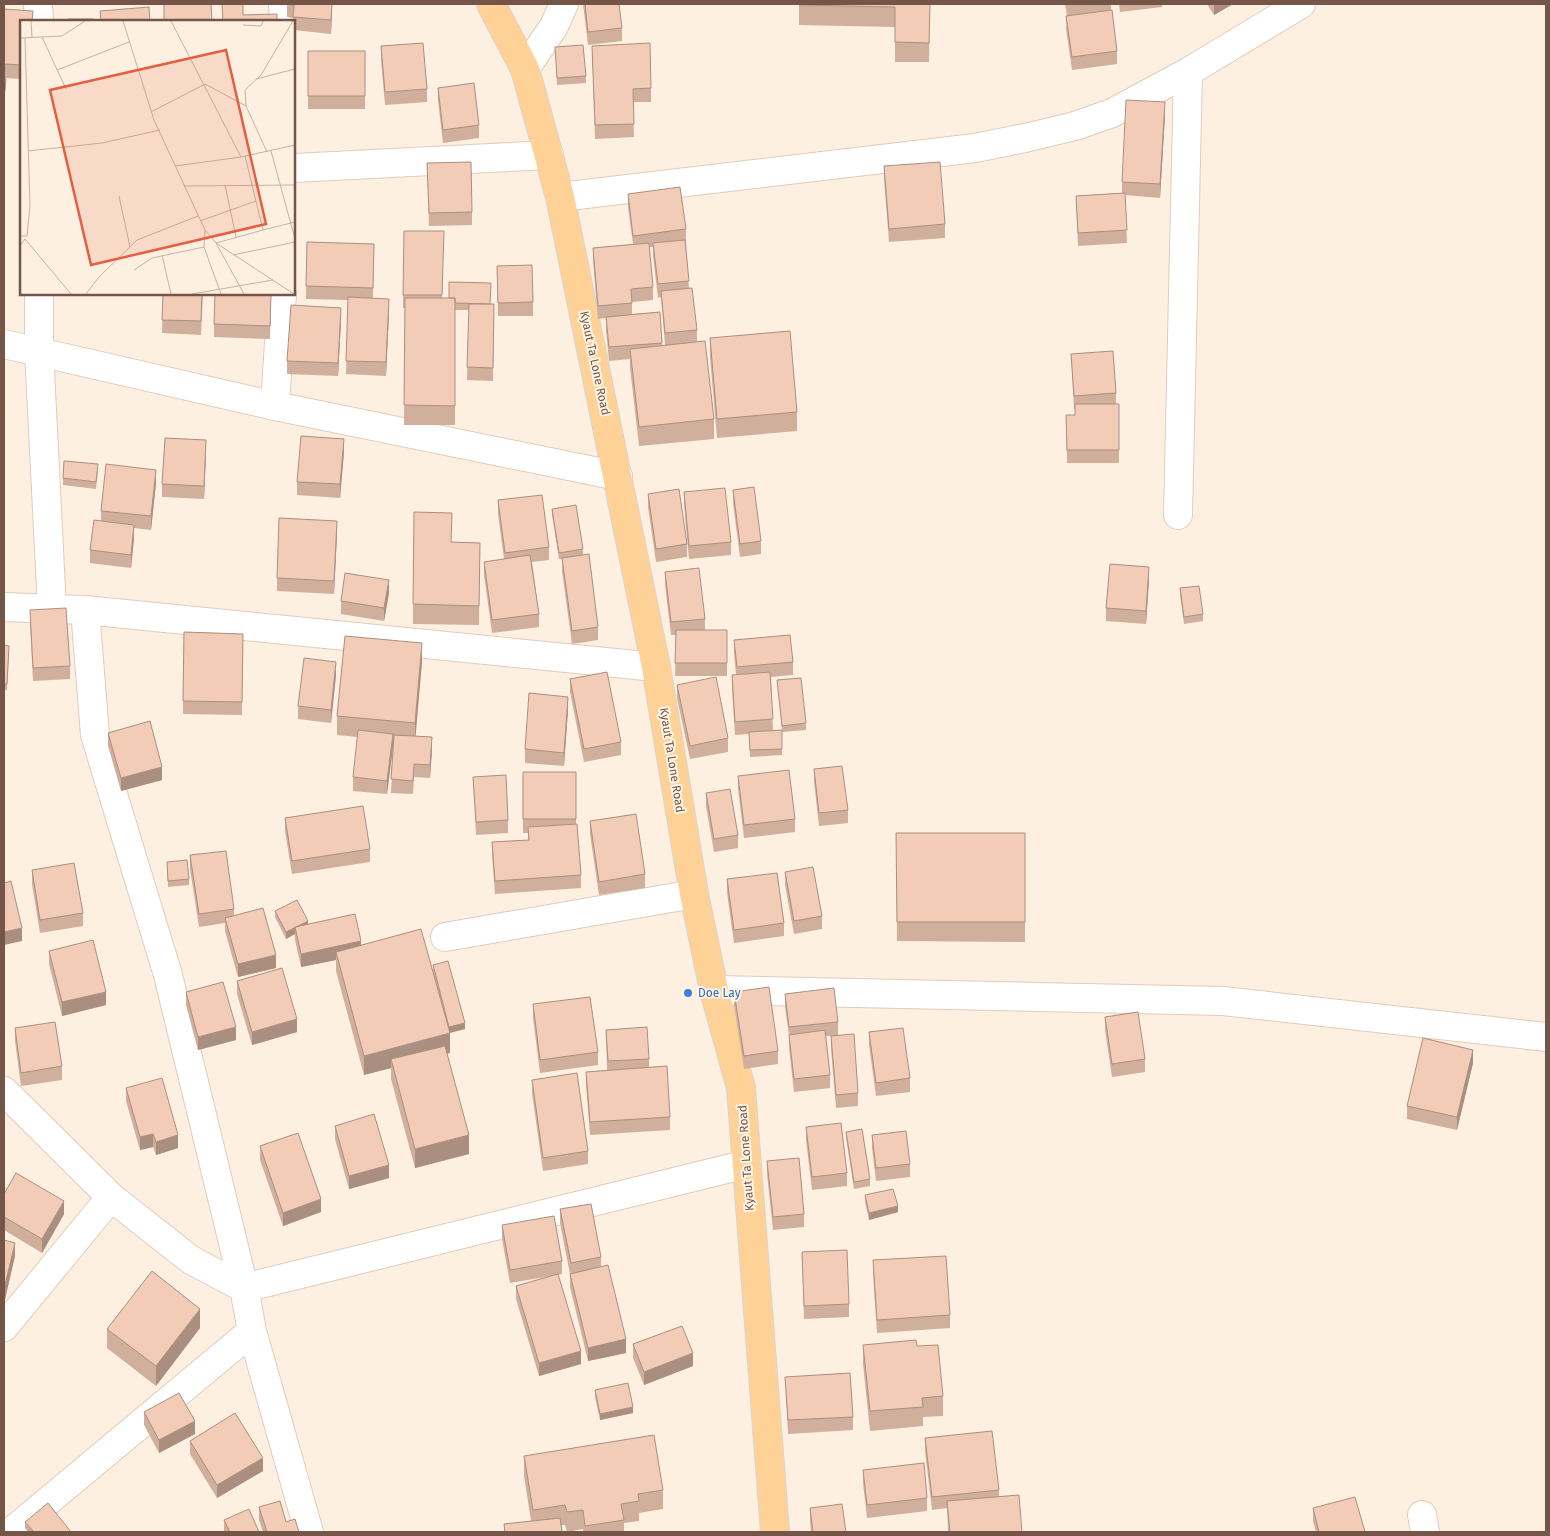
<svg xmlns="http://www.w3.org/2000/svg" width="1550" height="1536" font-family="'Fira Sans',sans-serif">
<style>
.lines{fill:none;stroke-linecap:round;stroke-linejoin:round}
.minor-casing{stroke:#e1ccbc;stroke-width:30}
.major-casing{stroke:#dbd3cf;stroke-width:30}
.minor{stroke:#fff;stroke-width:28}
.major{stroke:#fed296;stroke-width:28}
.wall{fill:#d1af9d;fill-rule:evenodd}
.shaded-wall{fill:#aa8f80}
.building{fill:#f3ccb7;stroke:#aa8f80}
.shop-dot{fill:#3f7fe0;stroke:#fff5e7;stroke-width:2}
.labels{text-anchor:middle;stroke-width:4;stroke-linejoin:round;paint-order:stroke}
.street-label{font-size:12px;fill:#755547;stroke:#fff5e7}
.shop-label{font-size:12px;fill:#366cbe;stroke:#fff5e7;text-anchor:start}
.inset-road{fill:none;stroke:#c7b2a3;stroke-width:1}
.view{fill:#e65e41;fill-opacity:0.15;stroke:#e65e41;stroke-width:2.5}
.inset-edge{fill:none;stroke:#755547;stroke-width:2.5}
</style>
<rect width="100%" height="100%" fill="#fdf0e0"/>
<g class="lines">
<g class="minor-casing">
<path id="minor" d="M38,4l1,17
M283,4l1,17
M525,69l29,-43 10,-22
M294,168l255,-13
M560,197l415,-49 50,-10 50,-12 37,-13 76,-41 113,-68
M39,294v57l13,258
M4,344l271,62 343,70
M275,406l7,-112
M1178,515l10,-443
M4,607l81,3 571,57
M85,610l10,125 73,240 76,313 8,43 57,201
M445,937l249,-43
M714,990l509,11 323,36
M4,1091l107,106 80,63 53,28 503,-124
M4,1327l107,-130
M1422,1515l3,17
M11,1532l241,-201"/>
</g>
<g class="major-casing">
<path id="major" d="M491,4l34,65 35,128 96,470 38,227 20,96 27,98 34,444"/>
</g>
<use href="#minor" class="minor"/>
<use href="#major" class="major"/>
</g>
<path class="wall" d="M287,4h45l-1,30 -37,-4 -1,-12 -6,-1z
M583,4h36l3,24v13l-34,4z
M799,4h131l-1,58h-34v-35l-96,-2z
M1065,4h46v6l-13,2 19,39v13l-45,6 -6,-41 1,-13z
M1119,4h43v3l-42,5z
M1207,4h26l-19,11z
M4,9l29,12h-12v58l-17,-1z
M381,46l46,43v13l-42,3 -4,-45z
M592,46l59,42v14h-18l1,35 -39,2z
M555,47l31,29v7l-29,2z
M308,51h57v58h-57z
M438,88l41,37v13l-36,5 -5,-42z
M1165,115l-5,83 -35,-3 2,48 -49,3 -2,-50 46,-3v-11z
M427,163l45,49v13l-43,1z
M884,166l61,58v14l-56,4 -5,-63z
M628,194l58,35v13l3,46 8,42v12l17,77v20l-75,7 -9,-78v-9l-21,2 -3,-31v-12l-8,1 -5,-58v-13l40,-4 -5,-37zM649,247h4v9l5,42 3,-1 4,48h-3l-2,-33 -28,2v-12l21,-2v-13z
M404,231h40l-2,67 48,6 4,13 -1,64 -26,-1 2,-70h-14v115h-51l1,-117h-2z
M307,242l67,2 -1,54 16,14 -3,64 -40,-2 2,-74 -42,-1z
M497,266l36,36v14h-35z
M163,294h40l-2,41 -39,-2z
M259,294l12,14 -1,31 -56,-2v-13z
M341,321l-3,55 -51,-2v-13z
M710,338l87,74v19l-80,7 -7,-81z
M1071,354l45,39v11h3v59h-52l-1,-48h9v-6h-1z
M344,452l-4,46 -43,-3v-13z
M206,453l-2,46 -42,-2v-13z
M98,471l-2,18 -33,-4v-7z
M156,483l-5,47 -17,-2v10l-3,30 -41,-5v-13l11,-29v-10z
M733,490l28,51v13l-21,3 -7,-54z
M684,492l47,50v13l-42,4 -5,-54z
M648,494l39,50v13l-31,5 -8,-55z
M498,500l51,47v13l-17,2 7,52v13l-47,6 -8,-58v-13l20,-3 -6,-45z
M552,509l31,40v6l15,72v13l-26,4 -10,-73v-12h-3l-7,-44z
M337,534l-3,60 -57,-3v-13z
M452,542l28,1 -1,82 -66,-1v-20z
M665,572l40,47v11h22v46h-52l1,-41h-5l-6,-50z
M1149,580l-3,44 -40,-3v-13z
M1180,588l23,26v7l-19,3 -4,-29z
M389,593l-5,28 -43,-7v-13z
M30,610l40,56v13l-37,2 -3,-58z
M184,632l59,2 -1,81 -59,-1z
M734,640l59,22v13l-22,2 2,54 9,-1 -5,-50 29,43v7l-24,2v-1v24l-32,2 -1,-23 -14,1 -3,-47v-13h4l-2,-22z
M4,645l5,7 -2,38h-3z
M422,662l-7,74 17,14 -2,28 -16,-1 -1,17 -22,-1 3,-53h-1v7l-6,47 -34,-3v-14l5,-40 -21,-2v-19z
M336,675l-5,48 -33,-4v-13z
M570,679l51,63v13l-37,7 -14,-70z
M677,685l51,53v14l-38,7 -13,-61z
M568,710l-4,56 -39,-3v-14z
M108,733l54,47 -41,11 -13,-45z
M814,769l34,41v13l-29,3 -5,-44z
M523,772h53v52l5,51v13l-86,6 -3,-39v-13l36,-2v-7h-5z
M738,776l57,43v13l-51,6 -6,-49z
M473,777l35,43v13l-32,2z
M706,793l32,42v13l-24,4 -8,-46z
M285,818l85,31v13l-78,12 -7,-43z
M590,821l55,53v14l-46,7 -9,-61z
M896,833h129v109l-128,-1z
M190,855l44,54v7l42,52 -38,9 -13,-46v-8l-26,4 -9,-58z
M167,862l22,17v6l-21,2z
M32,870l51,43v13l-43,7 -8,-49z
M785,872l37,44v13l-28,5 -9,-49z
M727,879l57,44v13l-50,7 -7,-50z
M275,911l33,13 125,48v-7l32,64 -15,4v20h-3l22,101 -54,14 -24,-89v-11l-27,7 -28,-104v-11l-35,7 -6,-27v-6l-9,5 -11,-22z
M49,951l57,54 -44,11 -13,-52z
M237,981l60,51 -45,13 -15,-51z
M186,992l50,48 -38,10 -12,-45z
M734,992l44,59v13l-34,5 -10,-64z
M785,994l53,28v13l20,58v13l-22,2 -5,-59v-13h-5l4,39v13l-36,4 -5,-44v-13l-4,-28z
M533,1004l65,48v13l-58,8 -7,-55z
M1105,1017l40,42v13l-33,5 -7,-47z
M15,1028l47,38v14l-41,6 -6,-45z
M606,1030l43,29v8l21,50v13l-80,5 -4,-50v-13l21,-2z
M869,1032l41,46v14l-34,4 -7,-51z
M1473,1063l-16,67 -50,-11v-13z
M532,1080l56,71v13l-45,7 -11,-78z
M126,1088l52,60 -22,7 -3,-8 -13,3 -14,-49z
M335,1126l54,52 -40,11 -14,-50z
M806,1127l41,46v13l-35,4 -6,-50z
M846,1132l24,47v7l-16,3 -8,-51z
M872,1135l38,29v13l-34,4 -4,-33z
M260,1146l61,66 -38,14 -23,-66z
M767,1161l37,53v13l-31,3 -6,-56z
M4,1194l60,20 -22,39 -38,-23z
M865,1195l33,17 -29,8 -4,-18z
M560,1209l41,48v10l25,86 -38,8 -18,-74v-13l-10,-51z
M502,1225l60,36v13l-4,1 23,89 -42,12 -23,-77v-13l35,-10 -41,7 -8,-44z
M4,1240l11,16 -10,43 -1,-1z
M802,1252l47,52v13l-45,2z
M873,1260l77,55v13l-73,5 -4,-60z
M200,1328l-44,58 -49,-38v-19z
M633,1344l60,22 -49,19 -11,-27z
M863,1345l54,1 26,50v20l-20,1v9l-53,5 -7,-67z
M785,1377l68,40v13l-65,4z
M595,1390l38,23 -33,7 -5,-23z
M144,1412l51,22 -36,19 -15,-28z
M925,1438l74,52v6l23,36h-74l-1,-24 -15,2 -7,-59z
M190,1441l73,30 -46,27 -27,-44z
M524,1456l139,34v19l-24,4v8l-15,2v9h-41v-3l-16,3 -2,-7h-4l1,7h-58v-8l27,-3 -7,-45z
M863,1470l64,28v13l-60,7 -4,-35z
M259,1507l27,15 13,10h-36l-4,-12z
M810,1508l36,24h-35l-1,-11z
M1313,1508l52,24h-49l-3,-11z
M224,1520l35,12h-35z
M25,1522l46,10h-43l-3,-4z"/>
<path class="shaded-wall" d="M332,4v10l-1,20v-14z
M1214,4h19l-19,11z
M6,79v6l-2,16v-7z
M1165,102v13l-5,83v-14z
M389,299v13l-3,64v-14z
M341,308v13l-3,55v-13z
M344,439v13l-4,46v-14z
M206,440v13l-2,46v-13z
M156,470v13l-5,47v-14z
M337,521v13l-3,60v-13z
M134,525v13l-3,30v-13z
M1149,567v13l-3,44v-13z
M389,580v13l-5,28v-13z
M422,643v19l-7,81v-20z
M336,662v13l-5,48v-13z
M568,697v13l-4,56v-13z
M393,734v13l-6,47v-13z
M432,737v13l-2,28v-13z
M162,767v13l-41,11v-13z
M308,921v7l-13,-1z
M22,928v13l-18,4v-13z
M295,928v6l-9,5v-7z
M361,941v13l-25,-2v8l-35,7v-13z
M276,955v13l-38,9v-13z
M106,992v13l-44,11v-14z
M297,1019v13l-45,13v-13z
M465,1023v6l-16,4v-6z
M236,1027v13l-38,10v-13z
M450,1033v20l-56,15 -3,-9v9l-27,7v-19z
M1473,1050v13l-16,67v-13z
M153,1134v13l-13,3v-13z
M178,1135v13l-22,7v-13z
M469,1135v19l-54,14v-19z
M389,1165v13l-40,11v-13z
M321,1199v13l-38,14v-13z
M64,1201v13l-22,39v-14z
M898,1206v6l-29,8v-7z
M15,1243v13l-10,43v-14z
M200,1309v19l-44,58v-20z
M626,1339v14l-38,8v-13z
M581,1351v13l-42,12v-13z
M693,1353v13l-49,19v-13z
M633,1407v6l-33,7v-6z
M195,1421v13l-36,19v-13z
M263,1458v13l-46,27v-13z"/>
<path class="building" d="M164,4h47l1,17h-48z
M222,4h21v11l34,-1v7h-54z
M287,4h45l-1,16 -38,-3 1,-12z
M585,4h34l3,24 -34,4z
M799,4h131l-1,39 -34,-1v-35l-96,-2z
M149,7l1,14h-49l-1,-10z
M4,9l29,2 -1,10h-11v44l-17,-1z
M1112,10l5,41 -45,6 -6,-41z
M68,19h25v2h-25z
M423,43l4,46 -42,3 -4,-46z
M650,43l1,45 -18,1 1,35 -39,1 -3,-79z
M583,45l3,31 -29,2 -2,-31z
M308,51h57v45h-57z
M4,78l2,1 -2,15z
M474,83l5,42 -36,5 -5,-42z
M1126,100l39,2 -5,82 -38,-2z
M471,162l1,50 -43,1 -2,-50z
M940,162l5,62 -56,5 -5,-63z
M680,187l6,42 -53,7 -5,-42z
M1125,193l2,37 -49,3 -2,-37z
M404,231h40l-2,64h-39z
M685,240l4,41 -31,3 -5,-41z
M307,242l67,2 -1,44 -67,-2z
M649,243l4,44 -22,2 1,14 -34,3 -5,-58z
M532,265l1,37 -35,1 -1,-37z
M449,282l42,1 -1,21 -35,-1v-5h-6z
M692,288l5,42 -32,3 -4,-42z
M163,294h39l-1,27 -39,-1z
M215,294h43l13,1 -1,31 -56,-2z
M348,297l41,2 -3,63 -40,-1z
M405,298h50v108l-51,-1z
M469,304h25l-1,64 -26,-1z
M291,305l50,3 -3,55 -51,-2z
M660,312l2,31 -53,4 -3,-30z
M790,331l7,81 -80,7 -7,-81z
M705,341l9,78 -75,8 -9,-78z
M1113,351l3,42 -42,3 -3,-42z
M1075,404h44v46h-52l-1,-35h9z
M301,436l43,3 -4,45 -43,-2z
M165,438l41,2 -2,46 -42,-2z
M64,461l34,3 -2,18 -33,-4z
M106,464l50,6 -5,46 -50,-5z
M754,487l7,54 -21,3 -7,-54z
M725,488l6,54 -42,4 -5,-54z
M679,489l8,55 -31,5 -8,-55z
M542,495l7,52 -44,6 -7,-53z
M576,505l7,44 -24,4 -7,-44z
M414,512l38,1 -1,29 29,1 -1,63 -66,-2z
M279,518l58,3 -3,60 -57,-3z
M94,520l40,5 -3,30 -41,-5z
M589,554l9,73 -26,4 -10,-73z
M530,555l9,59 -47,6 -8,-58z
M1110,564l39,3 -3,44 -40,-3z
M699,568l6,51 -34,3 -6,-50z
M345,573l44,7 -5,28 -43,-7z
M1199,586l4,28 -19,3 -4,-29z
M66,608l4,58 -37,2 -3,-58z
M676,630h51v33h-52z
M184,632l59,2 -1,68 -59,-1z
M790,635l3,27 -56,5 -3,-27z
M345,636l77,7 -7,80 -78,-7z
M4,645l5,1 -2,38h-3z
M304,658l32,4 -5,48 -33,-4z
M607,672l14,70 -37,7 -14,-70z
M770,672l3,47 -38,3 -3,-47z
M716,677l12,61 -38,8 -13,-61z
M801,678l5,45 -24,3 -5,-46z
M529,693l39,4 -4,56 -39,-4z
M150,721l12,46 -41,11 -13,-45z
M358,730l35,4 -6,47 -34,-4z
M782,730v19l-32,1 -1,-18z
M394,735l38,2 -2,28 -16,-1 -1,17 -22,-2z
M842,766l6,44 -29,3 -5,-44z
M789,770l6,49 -51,6 -6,-49z
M523,772h53v47h-53z
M506,775l2,45 -32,2 -3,-45z
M730,789l8,46 -24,4 -8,-46z
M363,806l7,43 -78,12 -7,-43z
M636,814l9,60 -46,8 -9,-61z
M577,824l4,51 -86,6 -3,-39 37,-2 -1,-13z
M896,833h129v89h-128z
M226,851l8,58 -35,5 -9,-59z
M187,860l2,19 -21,2 -1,-19z
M74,863l9,50 -43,7 -8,-50z
M813,867l9,49 -28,5 -9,-49z
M777,873l7,50 -50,7 -7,-51z
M11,881l11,47 -18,4v-49z
M297,900l11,21 -22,11 -11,-21z
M263,908l13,47 -38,9 -13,-46z
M355,914l6,27 -60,13 -6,-27z
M421,929l29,104 -86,23 -28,-104z
M93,940l13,52 -44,10 -13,-51z
M448,961l17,62 -16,4 -16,-62z
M282,968l15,51 -45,13 -15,-51z
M223,982l13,45 -38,10 -12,-45z
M769,987l9,64 -34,5 -10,-64z
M834,988l4,34 -49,5 -4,-33z
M590,997l8,55 -58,8 -7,-56z
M1138,1012l7,47 -33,5 -7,-47z
M55,1022l7,44 -41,7 -6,-45z
M647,1027l2,32 -41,2 -2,-31z
M903,1028l7,50 -34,5 -7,-51z
M825,1030l5,45 -36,4 -5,-44z
M854,1034l4,59 -22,2 -5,-59z
M1423,1038l50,12 -16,67 -50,-11z
M445,1046l24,89 -54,14 -24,-90z
M667,1066l3,51 -80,5 -4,-50z
M577,1073l11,78 -45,7 -11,-78z
M162,1078l16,57 -22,7 -3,-8 -13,3 -14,-49z
M374,1114l15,51 -40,11 -14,-50z
M841,1123l6,50 -35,4 -6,-50z
M862,1129l8,50 -16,3 -8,-50z
M906,1131l4,33 -34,4 -4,-33z
M298,1133l23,66 -38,14 -23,-67z
M799,1158l5,56 -31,3 -6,-56z
M16,1173l48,28 -22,38 -38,-22v-23z
M893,1189l5,17 -29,7 -4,-18z
M591,1204l10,53 -30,6 -11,-54z
M554,1216l8,45 -52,9 -8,-45z
M4,1240l11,3 -10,42h-1z
M847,1250l2,54 -45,2 -2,-54z
M946,1256l4,59 -73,5 -4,-60z
M608,1265l18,74 -38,9 -18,-74z
M152,1271l48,38 -44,57 -49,-37z
M558,1274l23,77 -42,12 -23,-77z
M682,1326l11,27 -49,19 -11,-28z
M916,1340l1,6 21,-1 5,51 -21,2 1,9 -53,4 -7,-66z
M850,1373l3,44 -65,3 -3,-43z
M628,1383l5,24 -33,7 -5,-24z
M179,1393l16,28 -36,19 -15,-28z
M235,1413l28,45 -46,27 -27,-44z
M992,1431l7,59 -67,7 -7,-59z
M654,1435l9,55 -25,4 1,7 -18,3 3,16 -39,6 -2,-16 -16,2 -2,-7 -32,5 -9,-54z
M924,1463l3,35 -60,7 -4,-35z
M1019,1495l3,37h-72l-3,-31z
M1355,1497l10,35h-46l-6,-24z
M280,1501l6,21 9,-3 4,13h-32l-8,-25z
M48,1503l23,29h-37l-9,-10z
M842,1504l4,28h-33l-3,-24z
M249,1509l10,23h-29l-6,-12z
M560,1518l2,14h-57l-1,-8z"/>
<circle class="shop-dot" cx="688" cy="993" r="5"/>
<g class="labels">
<g class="street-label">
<text transform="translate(595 363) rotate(78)" y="4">Kyaut Ta Lone Road</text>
<text transform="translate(672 760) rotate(81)" y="4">Kyaut Ta Lone Road</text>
<text transform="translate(746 1158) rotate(-94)" y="4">Kyaut Ta Lone Road</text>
</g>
<g class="shop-label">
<text x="698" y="997">Doe Lay</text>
</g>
</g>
<g transform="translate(20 20)">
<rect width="275" height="275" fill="#fdf0e0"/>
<path class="inset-road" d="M11,1l1,16M103,1l31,99 51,110 11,13 78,51M151,1l70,136M223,5l18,1 2,-5M22,17l24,52M0,18l42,-2 23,-15M37,50l72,-28M236,59l39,-10M131,92l54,-28 41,22M8,131l74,-8 58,-13M251,131l24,88M247,132l-21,-46 -1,-16 16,-15 32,-54M225,136l18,74 32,-8M155,146l66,-9 54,-12M205,165l11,52M164,166l111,-1M99,176l11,51M180,201l56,-20M185,210l-1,17 17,47M0,216h7l3,-30 -5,-168M0,226l5,-7 46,55M142,235l9,39M213,235l62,-13M114,250l18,-12 52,-11M66,274l13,-17 38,-37 61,-24M172,274l81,-14M224,274l-28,-51 47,-13"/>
<path class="view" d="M206,30l40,174 -175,41 -41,-175z"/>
<rect width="275" height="275" class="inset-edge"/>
</g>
<rect width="1550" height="1536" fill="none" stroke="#755547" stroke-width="10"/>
</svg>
